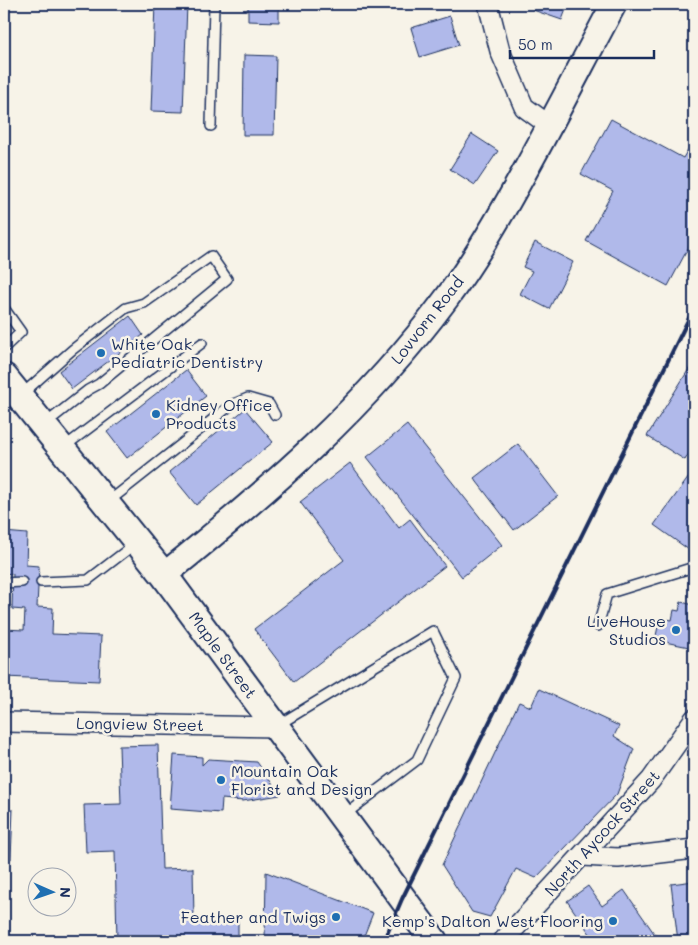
<svg xmlns="http://www.w3.org/2000/svg" width="698" height="945" font-family="Mali,sans-serif">
<style>
.building{fill:#b0b9ea;stroke:#1b2f5e}
.lines{fill:none;stroke-linecap:round;stroke-linejoin:round}
.service-casing{stroke:#1b2f5e;stroke-width:12}
.minor-casing{stroke:#1b2f5e;stroke-width:22}
.tertiary-casing{stroke:#1b2f5e;stroke-width:28}
.secondary-casing{stroke:#1b2f5e;stroke-width:30}
.service{stroke:#f7f3e8;stroke-width:9}
.minor{stroke:#f7f3e8;stroke-width:19}
.tertiary{stroke:#f7f3e8;stroke-width:24}
.secondary{stroke:#f7f3e8;stroke-width:26}
.rail{stroke:#1b2f5e;stroke-width:4}
.poi-dot{fill:#1f6fb2;stroke:#f7f3e8;stroke-width:2}
.labels{text-anchor:middle;stroke-width:5;stroke-linejoin:round;paint-order:stroke}
.street-label{font-size:16px;fill:#1b2f5e;stroke:#f7f3e8}
.poi-label{font-size:16px;fill:#1b2f5e;stroke:#f7f3e8;text-anchor:start}
</style>
<rect width="100%" height="100%" fill="#f7f3e8"/>
<filter id="ink" filterUnits="userSpaceOnUse"><feTurbulence type="fractalNoise" baseFrequency=".02" numOctaves="2"/><feDisplacementMap in="SourceGraphic" scale="10" xChannelSelector="R" yChannelSelector="G"/><feConvolveMatrix kernelMatrix="1 2 1 2 8 2 1 2 1" color-interpolation-filters="sRGB"/></filter>
<g filter="url(#ink)">
<path class="building" d="M155,4h32l-4,108 -32,-1z
M248,4h31v18l-31,-1z
M536,4h32l-6,16 -29,-10z
M450,16l9,29 -39,12 -9,-29z
M244,55l32,1 -2,79h-31z
M611,119l72,39 11,-19v98l-26,49 -82,-45 27,-50 -32,-17z
M472,134l26,17 -23,34 -25,-16z
M535,242l38,20 -24,47 -29,-15 12,-23 -9,-4z
M130,316l13,19 -71,54 -13,-18z
M694,361v84l-9,15 -38,-24z
M186,370l20,26 -79,62 -20,-26z
M245,409l28,33 -77,63 -27,-33z
M407,425l95,120 -40,32 -95,-120z
M518,444l40,52 -44,34 -40,-52z
M350,463l49,65 11,-9 35,47 -151,116 -40,-53 90,-69 -44,-58z
M694,470v78l-2,4 -38,-27z
M4,532l23,2 -1,31 13,1 -2,41 16,1 -1,26 49,2 -2,45 -95,-4v-48l20,1 1,-20 -13,-1 1,-35 -9,-1z
M681,602l13,3v43l-39,-8 5,-22 12,2 2,-10 5,1z
M539,689l80,37 -5,10 20,13 -17,45 -81,84 -20,-9 -26,48 -18,-5 -30,-47 77,-163 12,5z
M158,745l4,124 31,-1 1,51 44,-2v24h-121l-2,-90 -29,1 -2,-47 37,-1 -2,-58z
M174,755l28,2v8l6,-6 49,3 23,33 -37,6 -21,-2 -1,14 -51,-4z
M4,810h9l-2,49h-7z
M266,872l107,41 -11,28h-97z
M694,881v60h-16l-7,-57z
M588,886l14,20 22,-16 32,46 -7,5h-54l-28,-40z"/>
<g class="lines">
<g class="service-casing">
<path id="service" d="M211,126l3,-122
M4,308l17,24 -17,16
M21,395l51,-45 54,-42 18,-5 67,-47 16,23 -128,105 -11,6 -43,34
M64,447l138,-104
M108,502l123,-97 17,-7 21,6 6,11
M41,582l47,-2 47,-36
M4,583l18,-1
M598,626l9,-32 87,-27
M278,725l155,-94 23,47 -39,82 -74,56"/>
</g>
<g class="minor-casing">
<path id="minor" d="M488,4l12,47 24,56 26,19
M4,722l272,5
M583,856l35,2 76,-9
M503,941l148,-161 43,-61"/>
</g>
<g class="tertiary-casing">
<path id="tertiary" d="M164,575c104,-84 202,-168 282,-276 30,-40 55,-84 79,-128 31,-56 59,-111 89,-167"/>
</g>
<g class="secondary-casing">
<path id="secondary" d="M4,377l160,198 270,366"/>
</g>
<use href="#service" class="service"/>
<use href="#minor" class="minor"/>
<use href="#tertiary" class="tertiary"/>
<use href="#secondary" class="secondary"/>
<path class="rail" d="M384,941l18,-42 292,-591"/>
</g>
</g>
<g class="poi-dot">
<circle cx="101" cy="353" r="5"/>
<circle cx="156" cy="414" r="5"/>
<circle cx="676" cy="630" r="5"/>
<circle cx="221" cy="780" r="5"/>
<circle cx="336" cy="917" r="5"/>
<circle cx="613" cy="921" r="5"/>
</g>
<g class="labels">
<g class="street-label">
<text transform="translate(427 320) rotate(-52)" y="6">Lovvorn Road</text>
<text transform="translate(223 655) rotate(54)" y="6">Maple Street</text>
<text transform="translate(140 724) rotate(1)" y="6">Longview Street</text>
<text transform="translate(602 833) rotate(-48)" y="6">North Aycock Street</text>
</g>
<g class="poi-label">
<text x="111" y="350">White Oak<tspan x="111" dy="18">Pediatric Dentistry</tspan></text>
<text x="166" y="411">Kidney Office<tspan x="166" dy="18">Products</tspan></text>
<text x="666" y="627" text-anchor="end">LiveHouse<tspan x="666" dy="18">Studios</tspan></text>
<text x="231" y="777">Mountain Oak<tspan x="231" dy="18">Florist and Design</tspan></text>
<text x="326" y="923" text-anchor="end">Feather and Twigs</text>
<text x="603" y="927" text-anchor="end">Kemp's Dalton West Flooring</text>
</g>
</g>
<rect width="698" height="945" fill="none" stroke="#f7f3e8" stroke-width="20"/>
<rect x="10" y="10" width="678" height="925" fill="none" stroke="#1b2f5e" stroke-width="2" filter="url(#ink)"/>
<g transform="translate(52 892) rotate(92)"><circle r="24" fill="#f7f3e8" stroke="#9fa5b1"/>
<path d="M0-4L9 19L0 12L-9 19Z" fill="#1f6fb2"/>
<text y="-8" font-size="14" font-weight="bold" text-anchor="middle" fill="#1b2f5e">N</text>
</g>
<path d="M510 50v8h144v-8" fill="none" stroke="#1b2f5e" stroke-width="2.5"/>
<text x="518" y="50" font-size="15" fill="#1b2f5e" stroke="#f7f3e8" stroke-width="4" paint-order="stroke">50 m</text>
</svg>
